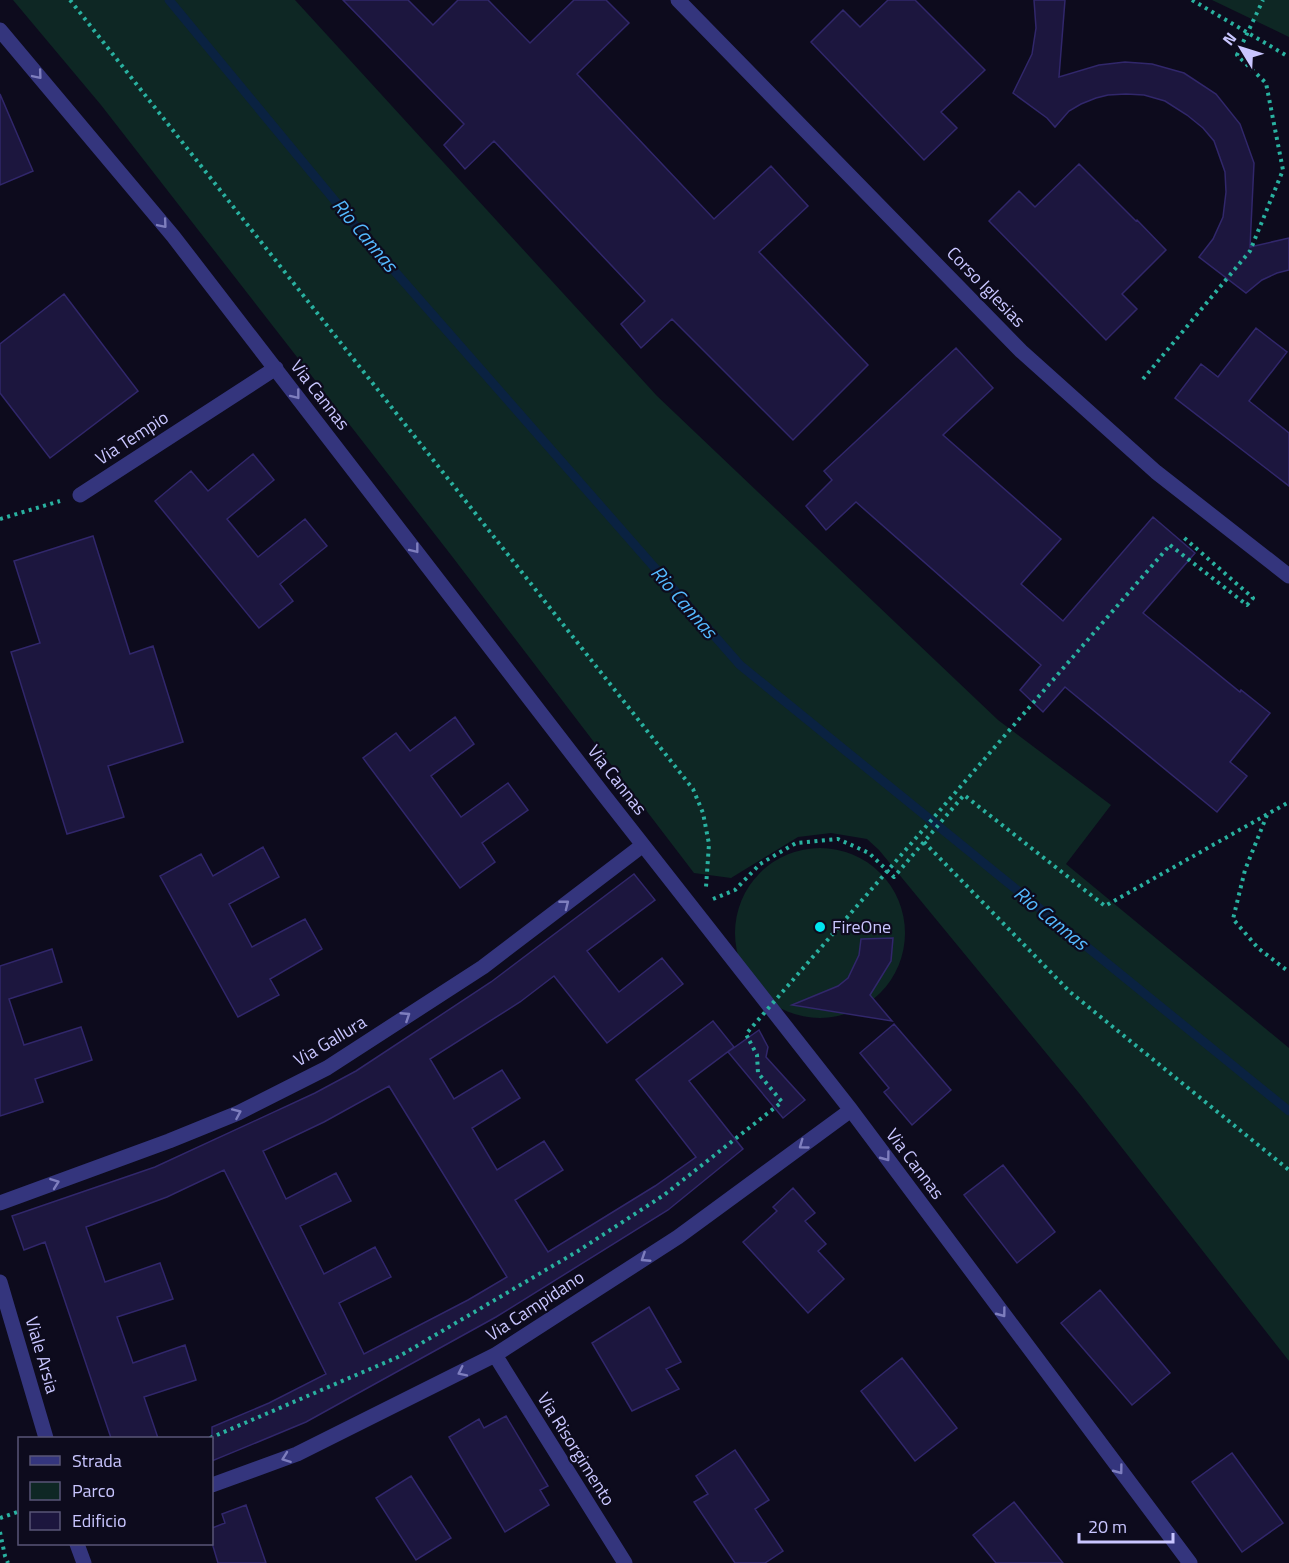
<svg xmlns="http://www.w3.org/2000/svg" width="1289" height="1563" font-family="'Titillium Web',sans-serif">
<style>
.green{fill:#0e2724}
.lines{fill:none;stroke-linecap:round;stroke-linejoin:round}
.stream{stroke:#0a2241;stroke-width:9}
.building{fill:#1c163e;stroke:#31276b;stroke-width:1.5;fill-rule:evenodd}
.path{stroke:#29b1a0;stroke-width:4;stroke-dasharray:3 4.5;stroke-linecap:butt}
.minor{stroke:#34357d;stroke-width:15}
.tertiary{stroke:#34357d;stroke-width:15}
.path-bridge{stroke:#29b1a0;stroke-width:4;stroke-dasharray:3 4.5;stroke-linecap:butt}
.oneway{stroke:#7e7ebe}
.poi-dot{fill:#00e7f1;stroke:#0d0b1d;stroke-width:2}
.labels{text-anchor:middle;stroke-width:4.5;stroke-linejoin:round;paint-order:stroke}
.street-label{font-size:18px;fill:#c9c6ff;stroke:#0d0b1d}
.poi-label{font-size:18px;fill:#c9c6ff;stroke:#0d0b1d;text-anchor:start}
.water-label{font-size:20px;font-style:italic;fill:#54baff;stroke:#0d0b1d}
</style>
<rect width="100%" height="100%" fill="#0d0b1d"/>
<path class="green" d="M13,0h282l362,396 341,324 113,85 -45,59 223,184v313l-210,-268 -200,-243 -12,-11 -36,-6 -33,4 -67,41 -37,-5 -243,-318 -350,-450z
M1212,0h77v37z
M735 933a85 85 0 1 1 170 0a85 85 0 1 1-170 0Z"/>
<g class="lines">
<path class="stream" d="M169,0l200,242 371,423 549,446"/>
</g>
<path class="building" d="M343,0h65l25,25 25,-25h30l42,43 44,-43h32l23,23 -52,51 137,145 57,-53 37,40 -49,46 109,113 -75,75 -121,-121 -31,29 -20,-24 24,-23 -151,-160 -29,28 -21,-24 20,-21z
M888,0h27l70,70 -44,42 16,16 -33,32 -113,-118 32,-32 17,17z
M1034,0h31l-6,77 40,-12 26,-3 27,2 32,9 32,21 24,30 14,39 -4,84 39,-9v32l-12,3 -15,7 -16,13 -47,-36 14,-18 10,-22 3,-25 -1,-20 -11,-31 -11,-13 -16,-13 -22,-14 -21,-6 -18,-1 -18,1 -12,3 -15,6 -12,7 -14,16 -8,-9 -34,-25 19,-39 4,-26z
M0,94l33,77 -33,14z
M1079,164l57,57 1,-1 29,30 -44,44 15,15 -31,31 -117,-119 30,-30 16,16z
M64,294l74,97 -88,67 -50,-65v-49z
M1256,328l31,24 -38,49 40,32v53l-114,-88 26,-34 17,13z
M956,348l37,40 -50,47 118,104 -40,45 42,37 90,-104 42,36 -52,60 97,79 1,-2 29,23 -40,49 17,14 -30,36 -152,-125 -22,25 -23,-22 21,-25 -185,-163 -30,28 -20,-24 26,-26 -8,-9z
M253,454l21,26 -47,39 31,38 47,-38 22,27 -47,38 13,17 -34,27 -104,-127 36,-30 17,20z
M93,536l37,118 23,-8 30,96 -75,24 16,51 -57,17 -56,-182 29,-9 -26,-82z
M455,717l19,27 -43,32 30,41 47,-34 20,27 -46,33 13,19 -35,26 -97,-130 33,-25 14,18z
M263,847l16,30 -50,27 23,43 53,-28 17,30 -52,30 9,16 -41,22 -78,-141 41,-22 12,22z
M634,874l21,26 -68,51 32,41 43,-34 21,26 -76,59 -53,-67 -34,26 -90,57 24,40 48,-29 18,28 -48,30 25,42 47,-29 19,29 -48,30 33,52 107,-66 41,-29 -60,-77 77,-59 21,26 -45,34 54,68 -75,61 -172,107 -190,105 -94,39v-34l57,-24 57,-29 -102,-204 -57,27 -81,30 19,55 55,-19 13,36 -56,18 16,46 52,-18 11,35 -52,17 14,41h-47l-66,-196 -21,8 -12,-34 143,-49 160,-74 41,-22 135,-89zM389,1086l118,191 -39,23 -104,54 -25,-51 52,-26 -16,-30 -51,27 -24,-48 51,-25 -15,-28 -50,26 -23,-48 61,-29z
M893,938l-2,23 -21,34 22,26 -100,-16 46,-19 10,-8 11,-23 2,-16z
M52,949l10,33 -53,17 15,46 57,-18 11,33 -57,19 8,23 -43,14v-150z
M894,1024l57,66 -39,35 -28,-33 5,-4 -29,-35z
M759,1030l9,17 -2,10 39,43 -22,18 -55,-66z
M1003,1165l52,67 -38,31 -53,-68z
M793,1188l22,25 -10,8 21,23 -8,7 26,28 -36,34 -65,-71 34,-31 -4,-4z
M1100,1290l70,83 -38,32 -71,-82z
M649,1307l32,55 -15,7 13,20 -47,22 -40,-68z
M902,1358l55,70 -42,33 -54,-70z
M506,1416l42,70 -8,4 9,15 -44,27 -56,-95 30,-18 5,9z
M735,1450l34,50 -14,9 28,42 -18,12h-30l-41,-61 14,-8 -12,-18z
M1232,1453l51,70 -41,29 -50,-70z
M411,1476l40,62 -35,22 -40,-62z
M1014,1502l49,61h-67l-23,-28z
M246,1505l20,58h-48l-6,-20v-15l13,-5 -3,-9z"/>
<g class="lines">
<path class="path" d="M70,0l623,789 10,24 6,31 -3,43
M1192,0l97,57
M1143,379l107,-128 33,-81 -17,-87 -29,-28 26,-55
M0,519l60,-18
M1170,545l77,60 6,-7 -72,-63
M1267,815l-22,55 -12,49 25,29 31,24
M924,842l146,150 219,178
M713,899l22,-9 25,-26 36,-21 42,-4 31,14 25,24 70,-82 141,111 184,-104
M210,1438l188,-81 180,-106 86,-56 118,-93 -24,-29 -1,-18 -9,-17
M0,1518l20,-7
M0,1532l5,24 3,7"/>
<path class="minor" d="M0,30l173,206 430,558 248,316 339,453
M80,495l196,-127
M0,1203l169,-62 69,-28 89,-45 156,-101 160,-122
M495,1355l130,208
M212,1485l85,-31 198,-99 183,-118 173,-127"/>
<path class="tertiary" d="M678,0l343,351 135,121 133,104
M0,1282l46,156
M77,1544l7,19"/>
<path class="path-bridge" d="M748,1038l-2,-4 424,-489"/>
</g>
<defs><path id="oneway-chevron" d="M-2-3.5L2.5 0L-2 3.5" fill="none" stroke-width="1.6" stroke-linecap="round" stroke-linejoin="round" transform="scale(1.5)"/></defs>
<g class="oneway">
<use href="#oneway-chevron" transform="translate(38 75) rotate(50)"/>
<use href="#oneway-chevron" transform="translate(163 224) rotate(50)"/>
<use href="#oneway-chevron" transform="translate(296 395) rotate(52)"/>
<use href="#oneway-chevron" transform="translate(415 549) rotate(52)"/>
<use href="#oneway-chevron" transform="translate(565 904) rotate(-38)"/>
<use href="#oneway-chevron" transform="translate(406 1016) rotate(-33)"/>
<use href="#oneway-chevron" transform="translate(237 1113) rotate(-24)"/>
<use href="#oneway-chevron" transform="translate(803 1145) rotate(144)"/>
<use href="#oneway-chevron" transform="translate(886 1157) rotate(53)"/>
<use href="#oneway-chevron" transform="translate(55 1183) rotate(-20)"/>
<use href="#oneway-chevron" transform="translate(645 1258) rotate(147)"/>
<use href="#oneway-chevron" transform="translate(1002 1313) rotate(53)"/>
<use href="#oneway-chevron" transform="translate(462 1372) rotate(154)"/>
<use href="#oneway-chevron" transform="translate(286 1458) rotate(160)"/>
<use href="#oneway-chevron" transform="translate(1119 1470) rotate(53)"/>
</g>
<circle class="poi-dot" cx="820" cy="927" r="6"/>
<g class="labels">
<g class="street-label">
<text transform="translate(986 287) rotate(46)" y="6">Corso Iglesias</text>
<text transform="translate(320 395) rotate(52)" y="6">Via Cannas</text>
<text transform="translate(132 438) rotate(-33)" y="6">Via Tempio</text>
<text transform="translate(617 780) rotate(52)" y="6">Via Cannas</text>
<text transform="translate(330 1041) rotate(-31)" y="6">Via Gallura</text>
<text transform="translate(915 1164) rotate(53)" y="6">Via Cannas</text>
<text transform="translate(535 1306) rotate(-33)" y="6">Via Campidano</text>
<text transform="translate(42 1355) rotate(74)" y="6">Viale Arsia</text>
<text transform="translate(576 1449) rotate(58)" y="6">Via Risorgimento</text>
</g>
<g class="poi-label">
<text x="832" y="933">FireOne</text>
</g>
<g class="water-label">
<text transform="translate(365 235) rotate(50)" y="7">Rio Cannas</text>
<text transform="translate(684 602) rotate(49)" y="7">Rio Cannas</text>
<text transform="translate(1051 918) rotate(39)" y="7">Rio Cannas</text>
</g>
</g>
<rect x="18" y="1437" width="195" height="108" fill="#0d0b1d" stroke="#585677" stroke-width="1.5"/>
<rect x="30" y="1456" width="30" height="9" fill="#34357d" stroke="#585677" stroke-width="1.5"/>
<text x="72" y="1467" font-size="18" fill="#c9c6ff">Strada</text>
<rect x="30" y="1482" width="30" height="18" fill="#0e2724" stroke="#585677" stroke-width="1.5"/>
<text x="72" y="1497" font-size="18" fill="#c9c6ff">Parco</text>
<rect x="30" y="1512" width="30" height="18" fill="#1c163e" stroke="#585677" stroke-width="1.5"/>
<text x="72" y="1527" font-size="18" fill="#c9c6ff">Edificio</text>
<g transform="translate(1241 48) rotate(308)" stroke="#0d0b1d" stroke-width="4.5" paint-order="stroke">
<path d="M0-4.5L10 22L0 15L-10 22Z" fill="#c9c6ff"/>
<text y="-9" font-size="16" font-weight="bold" text-anchor="middle" fill="#c9c6ff">N</text>
</g>
<path d="M1079 1533v9h94v-9" fill="none" stroke="#c9c6ff" stroke-width="3"/>
<text x="1088" y="1533" font-size="18" fill="#c9c6ff" stroke="#0d0b1d" stroke-width="4.5" paint-order="stroke">20 m</text>
</svg>
